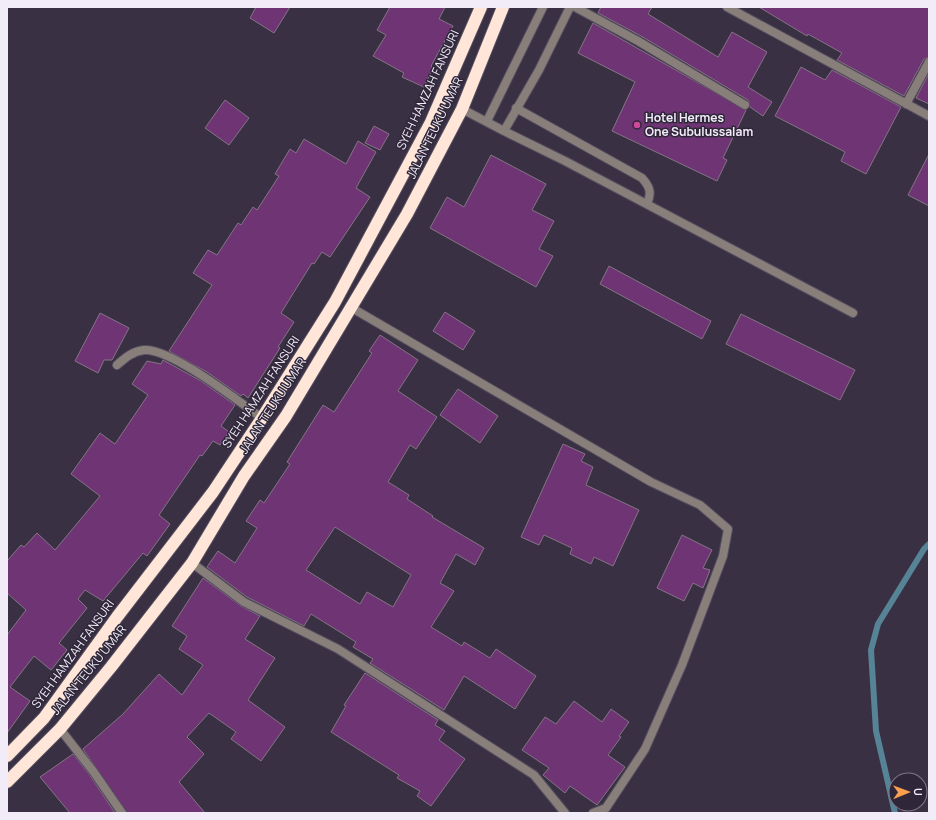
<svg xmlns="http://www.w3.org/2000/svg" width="936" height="820" font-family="Manrope,sans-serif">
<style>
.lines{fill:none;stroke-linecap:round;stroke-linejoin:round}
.stream{stroke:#568395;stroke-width:6}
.building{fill:#6f3474;stroke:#847485;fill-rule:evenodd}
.lane-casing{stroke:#564f60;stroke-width:10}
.street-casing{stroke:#564f60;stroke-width:10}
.highway-casing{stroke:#564f60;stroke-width:14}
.lane{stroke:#897f7a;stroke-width:8}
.street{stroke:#897f7a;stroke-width:8}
.highway{stroke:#ffe6d8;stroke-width:12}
.hotel-dot{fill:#d1479c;stroke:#2f2739;stroke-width:1.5}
.labels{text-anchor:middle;stroke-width:3;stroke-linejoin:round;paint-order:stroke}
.street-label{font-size:12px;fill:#f1ecf8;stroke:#2f2739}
.poi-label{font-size:12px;font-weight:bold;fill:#f1ecf8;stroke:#2f2739;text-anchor:start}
</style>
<rect width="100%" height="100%" fill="#393143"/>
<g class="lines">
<path class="stream" d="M895,813l-19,-82 -5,-81 7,-26 46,-75 5,-5"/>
</g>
<path class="building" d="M256,7h34l-16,26 -24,-15z
M390,7h55l-6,12 14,7 -22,40 2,2 -9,19 -22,-10 2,-4 -31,-17 13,-21 -9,-5z
M601,7h51l-4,7 70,43 14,-25 35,20 -19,35 24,15 -9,14 -13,-9 -2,-7 -107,-64 -43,-23z
M759,7h170v50l-5,2 -20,37 -67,-36 5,-7 -34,-19 -1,2z
M593,23l153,87 -23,48 4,2 -10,21 -105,-50 23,-49 -57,-29z
M801,67l24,13 7,-10 69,37 -35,67 -25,-13 4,-9 -70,-36z
M929,73v31l-13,-6z
M225,100l24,18 -20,27 -24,-17z
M374,126l15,8 -9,16 -15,-7z
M304,139l42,25 12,-23 18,11 -20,36 14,9 -40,60 -8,-5 -8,12 -2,-1 -31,50 13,9 -16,25 2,1 -32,50 -5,-4 -2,2 -34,-24 -38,-21 43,-66 -19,-12 15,-23 9,5 21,-32 3,2 12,-18 4,3 22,-34 -4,-2 15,-25 6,4z
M929,154v52l-21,-11z
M491,155l55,29 -14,26 22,11 -15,28 14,7 -17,31 -106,-59 17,-31 17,10z
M609,266l102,55 -9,18 -102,-55z
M445,312l30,19 -12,19 -30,-19z
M100,313l29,15 -17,32h-8l-6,13 -23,-12z
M741,314l114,56 -15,30 -114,-56z
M380,335l38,25 -20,31 39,26 -21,32 -6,-4 -22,37 21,13 -2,4 26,17 -1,1 52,31 -9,17 -19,-11 -16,29 14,8 -23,36 31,19 2,-4 26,16 6,-9 40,27 -21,33 -51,-33 -20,34 -74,-47 3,-4 -20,-12 3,-5 -45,-28 -7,12 -57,-29 -40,-30 11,-16 17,12 22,-35 -11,-7 14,-21 4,3 26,-39 -3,-2 36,-57 11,7 38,-59 -3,-2zM335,527l76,48 -18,32 -26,-15 -7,12 -54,-34z
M163,360l38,21 34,24 -14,21 8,6 -9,13 -7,-4 -11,15 -2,-1 -41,60 11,9 -23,32 -4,-3 -40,48 -18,-11 -7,9 9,9 -28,35 8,7 -16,20 -17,-14 -24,31 20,14 -23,32v-98l19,-25 -19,-17v-32l14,-16 3,2 13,-14 18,17 45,-54 -29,-22 29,-41 15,11 33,-49 -16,-11 15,-23 14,3z
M458,389l40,27 -18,27 -40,-28z
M563,444l22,10 -4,7 12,6 -7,18 53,25 -26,56 -19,-9 -3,7 -21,-10 2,-6 -28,-13 -5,10 -18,-8z
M682,535l30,15 -9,18 7,2 -7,18 -10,-5 -9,18 -27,-13z
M203,578l38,28 19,10 -15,23 30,19 -27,42 37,27 -24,34 -30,-22 5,-7 -27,-19 -22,24 17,17 -25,28 26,31h-78l-44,-64 40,-35 36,-40 23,21 21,-30 -24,-16 8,-13 -15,-10z
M365,673l73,47 -3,5 10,6 -6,9 26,19 -34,47 -14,-10 3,-5 -23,-13 2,-3 -68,-43 15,-26 -2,-1z
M574,701l28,21 9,-13 18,13 -10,14 2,1 -13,18 17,12 -28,38 -27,-19 -5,7 -22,-18 6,-7 -27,-18 23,-33 11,7z
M73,754l16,20 26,39h-45l-30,-36z"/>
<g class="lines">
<g class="lane-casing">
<path id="lane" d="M575,7l63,34 107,64
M516,108l126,70c8,9 10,15 5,26
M462,109l42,22 35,-61 31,-63
M487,121l56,-114
M504,131l61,30 288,152"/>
</g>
<g class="street-casing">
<path id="street" d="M727,7l202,109
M906,104l23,-42
M352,308l299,174 49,23 28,24 -5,27 -41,109 -37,84 -39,59 -13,5
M117,365c8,-7 16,-14 27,-15 27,-2 94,51 118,68
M192,563l52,39 94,47 196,126 31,38
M60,729l33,42 29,42"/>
</g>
<g class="highway-casing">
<path id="highway" d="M7,756l37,-38 73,-101 96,-125 49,-74 73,-116 96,-180 50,-115
M7,782l53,-53 51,-62 81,-104 52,-87 42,-60 121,-202 55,-105 41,-102"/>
</g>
<use href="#lane" class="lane"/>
<use href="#street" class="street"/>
<use href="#highway" class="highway"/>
</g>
<circle class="hotel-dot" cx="637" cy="125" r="4"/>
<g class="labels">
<g class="street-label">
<text transform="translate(428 90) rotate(-65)" y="4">SYEH HAMZAH FANSURI</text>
<text transform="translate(435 128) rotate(-64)" y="4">JALAN TEUKU UMAR</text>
<text transform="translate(261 392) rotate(-57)" y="4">SYEH HAMZAH FANSURI</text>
<text transform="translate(273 406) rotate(-57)" y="4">JALAN TEUKU UMAR</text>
<text transform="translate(73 654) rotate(-54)" y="4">SYEH HAMZAH FANSURI</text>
<text transform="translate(89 670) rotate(-51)" y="4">JALAN TEUKU UMAR</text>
</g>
<g class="poi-label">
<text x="645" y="122">Hotel Hermes<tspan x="645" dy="14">One Subulussalam</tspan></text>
</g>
</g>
<rect width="936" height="820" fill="none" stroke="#f1ecf8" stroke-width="16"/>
<g transform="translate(908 792) rotate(89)"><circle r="19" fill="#2f2739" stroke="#7d7685"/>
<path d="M0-3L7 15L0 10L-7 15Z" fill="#fa9f4e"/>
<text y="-6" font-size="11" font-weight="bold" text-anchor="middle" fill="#f1ecf8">U</text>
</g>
</svg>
